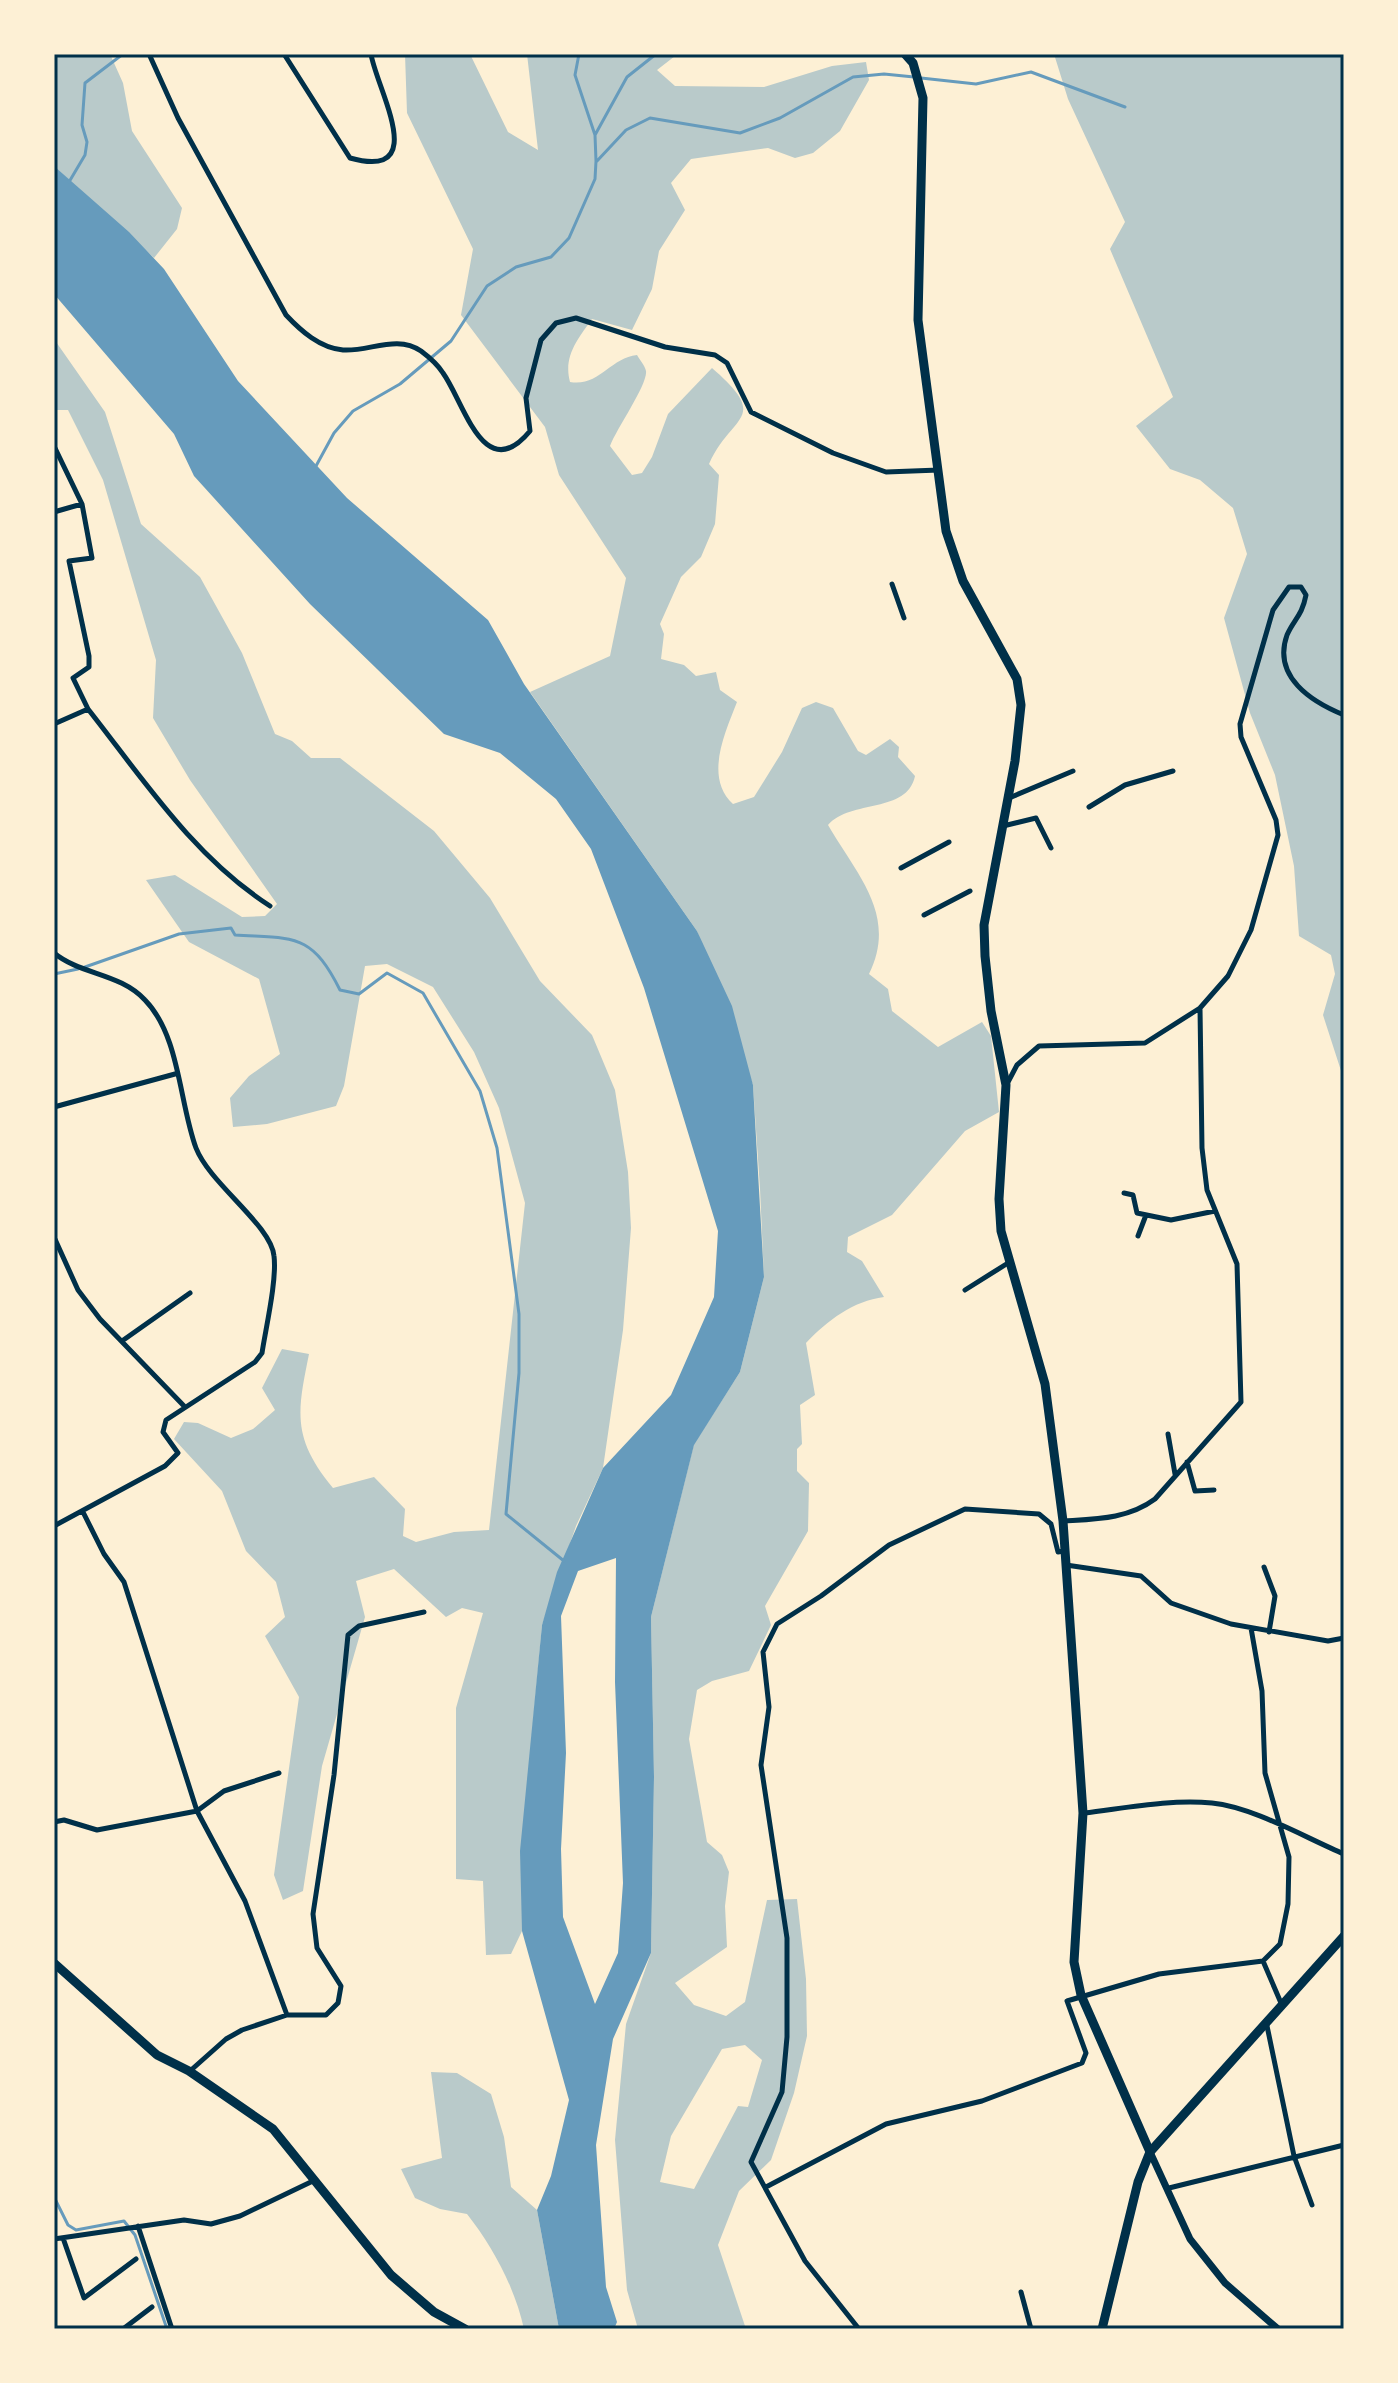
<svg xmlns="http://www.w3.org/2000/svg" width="1398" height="2383" font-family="'Space Grotesk',sans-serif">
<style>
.green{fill:#b9caca;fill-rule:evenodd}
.water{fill:#669bbc;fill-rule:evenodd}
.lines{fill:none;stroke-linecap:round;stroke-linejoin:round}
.stream{stroke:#669bbc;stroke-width:3}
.minor{stroke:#003049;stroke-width:5}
.tertiary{stroke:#003049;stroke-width:7}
.primary{stroke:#003049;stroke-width:9}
.trunk{stroke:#003049;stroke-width:9}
.neatline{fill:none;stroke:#003049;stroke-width:3}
</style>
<rect width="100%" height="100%" fill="#fdf0d5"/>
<path class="green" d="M54,54h56l13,29 9,48 50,77 -5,21 -23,29 -100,-92z
M405,54h65l38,78 30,18 -11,-96h210l-62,2 -18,14 18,16 89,1 68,-21 34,-4 3,18 -29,51 -27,22 -18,5 -27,-10 -77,11 -20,24 14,27 -26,41 -7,38 -20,41 -40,-11c-14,20 -29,37 -22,63 29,5 40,-24 67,-27 3,5 8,11 9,16 2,13 -29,57 -36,75l22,29 10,-2 10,-16 16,-43 44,-46c60,52 19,46 -3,96l10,11 -4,49 -14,33 -20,20 -21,47 4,10 -3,25 23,6 12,11 20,-4 4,18 17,12c-12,31 -33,75 -4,102l21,-7 28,-45 20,-44 14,-6 17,6 25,43 8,4 24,-16 9,8 -1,10 17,19c-8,38 -64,23 -87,49 29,50 70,90 41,149l19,15 4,22 46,36 44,-25 9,14 8,76 -34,19 -73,84 -44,22 -1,15 15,9 22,36c-31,4 -56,23 -78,46l9,52 -15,10 2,39 -5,5v22l12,12 -1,48 -43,75 6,19 -22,46 -37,10 -15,9 -8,49 18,103 15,13 7,17 -4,34 2,41 -52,36 19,22 32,11 19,-14 22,-102 30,-1 9,80 1,57 -13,57 -23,67 -32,31 -21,54 28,84h-108l-11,-39 -12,-150 11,-116 25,-71 3,-176 -3,-160 43,-173 46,-72 24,-95 -4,-88 -7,-104 -56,-154 -167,-239 80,-36 16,-78 -67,-103 -14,-48 -84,-112 12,-66 -66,-136zM745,2045l17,15 -14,47 -10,-1 -44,83 -34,-7 11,-46 51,-87z
M1054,54h290v1026l-21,-65 12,-41 -4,-19 -32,-19 -5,-70 -19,-91 -25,-62 -26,-95 23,-64 -14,-46 -33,-28 -30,-11 -34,-43 37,-29 -63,-148 15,-27 -57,-123z
M54,339l51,73 36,112 59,53 42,76 33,81 17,7 19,17h29l94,73 56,67 50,83 52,54 23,55 13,82 3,56 -8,102 -20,138 -27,58 -34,99 -18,197 -2,109 -11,23 -25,1 -3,-74 -27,-2v-171l27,-95 -21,-5 -16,9 -52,-48 -38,12 9,36 -43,149 -19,125 -20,9 -9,-25 25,-178 -34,-61 20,-19 -9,-35 -30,-31 -24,-60 -48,-52 10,-17 14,1 33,15 22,-9 22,-19 -13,-22 20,-39 27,5c-12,59 -17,84 24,134l41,-11 31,32 -2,27 13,6 38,-10 35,-2 36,-327 -26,-95 -25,-56 -41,-65 -46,-23 -22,2 -21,120 -8,20 -69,18 -34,3 -3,-29 19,-22 31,-22 -21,-75 -70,-37 -43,-62 29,-5 67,42 23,-1 12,-12 -87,-124 -37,-62 3,-58 -53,-180 -35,-70h-14z
M431,2072l26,1 34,21 13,43 7,50 26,23 22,119h-35c-9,-41 -31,-82 -57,-115l-27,-5 -25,-11 -14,-29 41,-11z"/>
<path class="water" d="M54,166l75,66 35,37 74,112 109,117 141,122 36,64 173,247 35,75 21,79 11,192 -24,95 -46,73 -43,172 3,160 -3,176 -38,86 -17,106 10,142 11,35 -3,7h-55l-22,-119 14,-34 18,-76 -47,-169 -2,-80 22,-226 15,-53 46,-104 68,-73 43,-98 4,-66 -74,-243 -53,-139 -35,-50 -56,-46 -56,-19 -134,-130 -116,-128 -20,-42 -120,-140zM616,1558l-1,124 8,201 -5,70 -23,51 -32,-87 -2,-68 5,-96 -5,-137 17,-45z"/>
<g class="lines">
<path class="stream" d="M921,78l55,6 55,-12 94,35
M595,135l32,-58 29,-23
M597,161l29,-31 24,-12 90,15 40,-15 73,-41 31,-3 30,3
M69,182l16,-27 2,-13 -5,-17 3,-42 38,-29
M316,466l18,-33 19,-22 47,-27 51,-43 36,-55 29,-19 35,-10 18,-19 26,-59 1,-18 -1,-26 -20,-60 4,-21
M85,967l94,-33 52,-6 4,7c59,4 76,-3 105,55l19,4 28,-21 36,20 57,98 17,57 22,166v59l-13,141 58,47
M54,974l24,-5
M54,2197l14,28 8,5 48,-9 11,14 32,94"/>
<path class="minor" d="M149,54l29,64 108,197c15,16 34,33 57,35 26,2 54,-16 78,1 8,6 17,14 22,22 21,29 41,114 87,58l-4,-33 15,-58 15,-17 20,-5 89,29 50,8 12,8 24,49 82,41 53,19 53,-2
M284,54l66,104c82,23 26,-70 21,-104
M54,446l28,58 10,54 -23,3 20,95v11l-16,11 15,31
M54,512l28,-8
M892,584l12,34
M54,724l34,-15c55,70 106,148 182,197
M1009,798l64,-27
M1089,807l36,-22 48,-14
M1003,826l33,-8 15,30
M901,868l48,-26
M924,915l46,-24
M54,953c27,22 66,20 91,47 35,36 34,102 51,148 14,36 75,77 78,108 3,24 -8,71 -12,97l-7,9 -89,58 -3,12 15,21 -13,13 -111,60
M1007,1084l10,-19 22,-19 106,-3 55,-35 28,-32 23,-46 27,-95 -2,-15 -35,-83 -1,-13 33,-114 16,-23h12l5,8c-4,21 -12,24 -19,40 -15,42 25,67 57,80
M54,1107l121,-33
M1124,1193l9,2 4,18 34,7 44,-9
M1138,1236l8,-21
M54,1237l24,53 22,29 84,87
M965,1290l43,-27
M122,1341l68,-48
M1168,1434l7,40
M1187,1462l8,29 19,-1
M83,1512l21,42 20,28 73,229 48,90 42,114
M1064,1521c32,-2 64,-2 91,-22l86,-97 -4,-138 -30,-74 -5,-42 -2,-140
M1066,1565l75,11 30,27 60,21 97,17 16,-3
M1264,1567l11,29 -6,36
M1084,1813c42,-5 86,-14 128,-10 41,4 94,35 132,51
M54,1822l10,-2 33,10 100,-19 27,-20 55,-18
M1263,1961l18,42
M1266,2021l28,135 18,49
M190,2071l36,-32 16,-9 45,-15h39l12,-12 3,-17 -24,-38 -4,-34 21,-139 14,-140 11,-9 65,-14
M766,2187l120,-63 96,-23 100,-38 4,-10 -19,-52 92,-27 104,-13 17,-17 8,-40 1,-47 -24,-84 -3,-82 -11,-63
M1169,2188l175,-43
M138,2226l34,103
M63,2238l21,60 52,-39
M54,2239l130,-19 27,4 29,-8 75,-36
M1021,2292l10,37
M123,2329l29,-22
M859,2329l-54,-68 -54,-99 31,-70 5,-55v-99l-26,-173 8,-58 -6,-55 14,-28 44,-28 68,-51 76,-36 74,5 12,10 7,28 6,-1"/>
<path class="tertiary" d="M1150,2152l40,87 35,44 53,46"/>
<path class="primary" d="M905,54l8,9 10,35 -5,222 28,211 17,50 54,98 4,26 -6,56 -31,164 1,31 6,55 15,74 -7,114 2,32 44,153 18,137 20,292 -9,149 7,33 69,157"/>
<path class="trunk" d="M54,1963l103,92 32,16 84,58 118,146 43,37 31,17
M1102,2329l36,-147 12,-30 194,-216"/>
</g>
<rect width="1398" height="2383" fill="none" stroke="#fdf0d5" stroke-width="112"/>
<rect x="56" y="56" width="1286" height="2271" class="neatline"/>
</svg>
